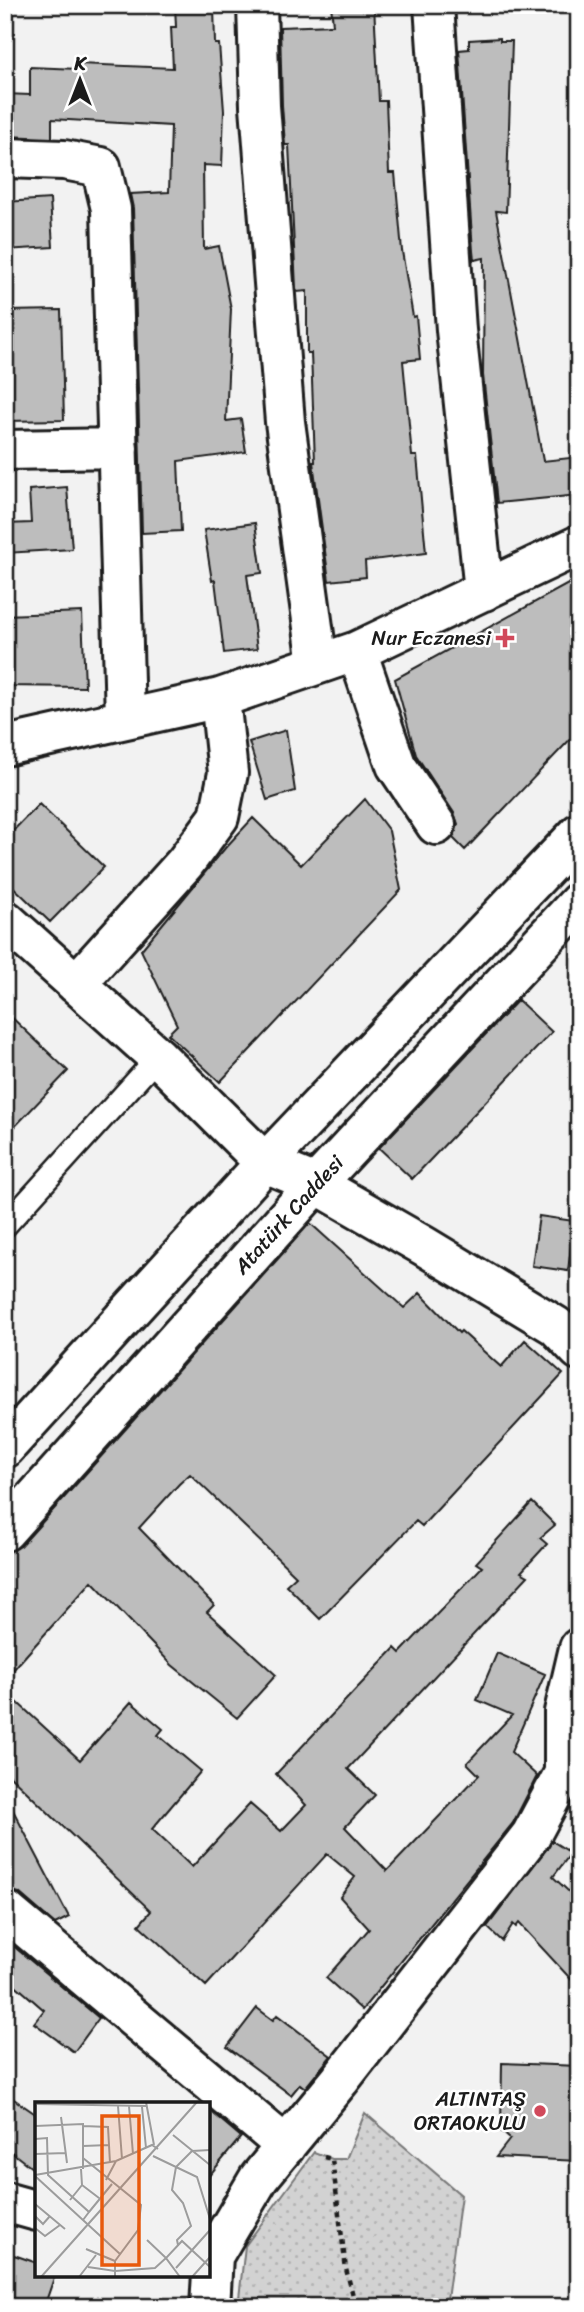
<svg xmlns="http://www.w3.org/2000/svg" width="584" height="2312" font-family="Sriracha,sans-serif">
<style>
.park{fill:url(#park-dots);stroke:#777;stroke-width:2}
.building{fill:#bdbdbd;stroke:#1c1c1c;stroke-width:2}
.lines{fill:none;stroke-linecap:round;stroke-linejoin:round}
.service-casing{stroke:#1c1c1c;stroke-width:26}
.minor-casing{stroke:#1c1c1c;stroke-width:44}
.secondary-casing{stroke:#1c1c1c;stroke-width:44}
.path{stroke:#1c1c1c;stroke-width:4.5;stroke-dasharray:5 5;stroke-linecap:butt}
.service{stroke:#fff;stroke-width:21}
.minor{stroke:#fff;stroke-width:38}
.secondary{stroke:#fff;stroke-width:38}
.poi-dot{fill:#d1495b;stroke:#fff;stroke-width:2.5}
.labels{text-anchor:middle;stroke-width:5;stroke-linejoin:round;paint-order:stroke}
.poi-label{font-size:21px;fill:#1c1c1c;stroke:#fff;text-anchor:end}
.street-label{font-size:21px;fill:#1c1c1c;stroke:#fff}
.inset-road{fill:none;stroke:#9c9c9c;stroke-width:2}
.view{fill:#e8590c;fill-opacity:0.15;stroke:#e8590c;stroke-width:3.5}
.inset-edge{fill:none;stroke:#1c1c1c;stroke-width:3.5}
</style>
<defs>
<pattern id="park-dots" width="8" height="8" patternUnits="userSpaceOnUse" patternTransform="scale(1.75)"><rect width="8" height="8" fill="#d2d2d2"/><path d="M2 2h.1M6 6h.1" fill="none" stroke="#b4b4b4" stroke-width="1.8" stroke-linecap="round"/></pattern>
</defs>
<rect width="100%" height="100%" fill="#f2f2f2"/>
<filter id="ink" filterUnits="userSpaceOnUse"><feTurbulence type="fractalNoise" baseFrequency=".0143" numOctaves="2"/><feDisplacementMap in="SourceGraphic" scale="14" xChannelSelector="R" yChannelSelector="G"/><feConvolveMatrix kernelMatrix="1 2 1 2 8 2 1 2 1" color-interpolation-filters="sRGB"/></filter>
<g filter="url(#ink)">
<path class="park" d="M365,2113l96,82 -15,112h-208l7,-61 69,-94 18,7h14z"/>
<path class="building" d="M175,5h39l1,39h4l5,67 -2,55 -19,-1 1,84 15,-3 12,63 -5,112 15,-2 5,33 -68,9 3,70 -39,2 -9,-325 -3,-14 39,-2 2,-66 -119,-7v19l-47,-2v-42l25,1v-28l49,2v-5l94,4 -2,-41h5z
M331,5h43l5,96h7l3,72h6l7,78 11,66 3,-1 4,43 -17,2 9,95h5l9,97 -61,8 1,16 -37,4 -16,-119h2l-4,-109h-4v-62l-10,1 -1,-4 -7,-143h-4l-3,-40 -2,-78 53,-2z
M500,38v3h12l-6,171 -10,-1 47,250 36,-4v38l-82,8 -14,-128 1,-117 -10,2 -1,-9 -14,-201 10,-1v-9z
M50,199l3,48 -48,3v-48z
M61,310l3,110 -59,1v-110z
M67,487l5,62 -67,4v-29l26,-1 -2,-33z
M255,523l7,50 -15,2 10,74 -33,4 -9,-73 -3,1 -8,-51z
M579,578v152l-114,120 -12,-12 5,-14 -4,-11 -38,-58 -21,-76z
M82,612l3,75 -80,-1v-71z
M286,730l9,61 -28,9 -18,-58z
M365,799l24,32 12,59 -181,192 -52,-48 9,-9 -36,-75 85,-103 27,-29 48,47z
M39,804l65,63 -54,55 -45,-43v-40z
M518,1000l34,32 -140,147 -33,-31z
M5,1011l63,60 -63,66z
M539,1216l35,5 -6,50 -36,-5z
M310,1223l94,85 16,-15 39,40 2,-2 40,36 24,-27 38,34 -141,152 -6,-5 -96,98 -34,-34 10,-9 -106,-102 -11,10 -40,44 75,77 -7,7 69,63 -39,43 -65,-53 -80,-84 -87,98v-127l16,-6z
M532,1502l23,23 -15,13 7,6 -26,28 7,4 -180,193 27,26 -30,32 42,44 92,-96 -12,-12 45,-48 -35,-15 20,-47 48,21 -34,78 26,24 -24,47 -151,187 -36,-32 43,-49 -29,-32 15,-20 -28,-23 -121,132 -67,-61 12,-14 -146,-140v-80l75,69 51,-58 32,27 -5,6 43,36 -49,58 40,38 58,-63 31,27 25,-26 -30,-31 119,-126 5,5 82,-86 -6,-4z
M5,1795l64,122 -14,7 -36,-31 -14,-4z
M552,1841l19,12 -18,24 26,24v87l-60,-65 -3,4 -3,-3 -11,17 -15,-14z
M5,1939l94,79 -25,34 -40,-29 10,-13 -39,-34z
M257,2008l16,12 4,-5 54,41 -26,32 -5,-4 -9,11 -64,-48z
M502,2063l77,3v95l-83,-4 14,-18 -9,-8z
M5,2093l32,22v57l-32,-25z
M208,2109l33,28 -33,40z
M14,2255l23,8v12h18l-11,32 -39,-11v-21z"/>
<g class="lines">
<g class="service-casing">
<path id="service" d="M5,1226l153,-169"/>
</g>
<g class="minor-casing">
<path id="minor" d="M257,5l3,101 25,316 33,242
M434,5l22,325 28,261
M5,158l59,2 37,7 10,42 14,510
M5,450l113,-2
M357,651l39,114 40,60
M5,746l215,-48 137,-47 222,-106
M5,920l153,137 107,106 51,21 108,62 132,80 23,24
M76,984l109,-121 34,-46 9,-44 -8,-75
M5,1910l281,236
M5,2202l32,9
M210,2307l3,-51 46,-78 81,-98 191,-245 33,-62v-61l15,-64"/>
</g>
<g class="secondary-casing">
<g id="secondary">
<path d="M5,1448l260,-285 314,-330"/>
<path id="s1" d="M5,1531l311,-347 263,-282"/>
</g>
</g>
<path class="path" d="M324,2157l8,2 14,110 10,38"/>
<use href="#service" class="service"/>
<use href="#minor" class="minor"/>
<use href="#secondary" class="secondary"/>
</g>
</g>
<g class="poi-dot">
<path d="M501.5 627.5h7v7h7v7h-7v7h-7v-7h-7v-7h7z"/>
<circle cx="540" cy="2111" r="7"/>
</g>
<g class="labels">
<g class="poi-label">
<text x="491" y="645">Nur Eczanesi</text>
<text x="526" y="2106">ALTINTAŞ<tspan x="526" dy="24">ORTAOKULU</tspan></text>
</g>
<g class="street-label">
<text dy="7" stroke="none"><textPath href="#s1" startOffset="425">Atatürk Caddesi</textPath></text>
</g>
</g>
<g transform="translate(35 2102)">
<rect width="175" height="175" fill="#f2f2f2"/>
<path class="inset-road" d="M111,0l8,43M2,2l110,2M83,4l4,53M94,4l4,48M107,5l4,41M26,15l6,46M0,24l48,-2v45M48,24l25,1 2,36M138,33l37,30M0,37l12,-1 1,37 41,37 -6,8M48,44l26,-1M0,52l31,-1M118,54l44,21 13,42M48,56l58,47 -3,25 -23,31v16M0,73l81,-14 36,-16 6,4M0,74l85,78M71,78l10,-19M47,83l17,13M35,98l12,-15 -1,-16M0,102l30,25M54,110l23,-28M0,114l8,8 7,-8M0,126l10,8 15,-11M143,143l-1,-5 14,-14 -8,-23 -11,-13 4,-23 16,-16 18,-1M51,147l29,12M53,165l27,4 40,-3 11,-10 -19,-18M141,166l34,-38M6,175l156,-175M44,175l17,-22M145,175l-14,-19 16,-17 28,26M157,175l18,-20"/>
<path class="view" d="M67,14h37v149h-37z"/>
<rect width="175" height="175" class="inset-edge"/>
</g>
<rect width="584" height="2312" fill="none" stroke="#fff" stroke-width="28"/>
<rect x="14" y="14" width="556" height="2284" fill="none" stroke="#1c1c1c" stroke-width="2.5" filter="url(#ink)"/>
<g transform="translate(80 80)" stroke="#ffffff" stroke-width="5" paint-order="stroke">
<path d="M0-5L12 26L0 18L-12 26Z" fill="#1c1c1c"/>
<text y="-10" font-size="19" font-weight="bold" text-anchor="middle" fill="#1c1c1c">K</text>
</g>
</svg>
